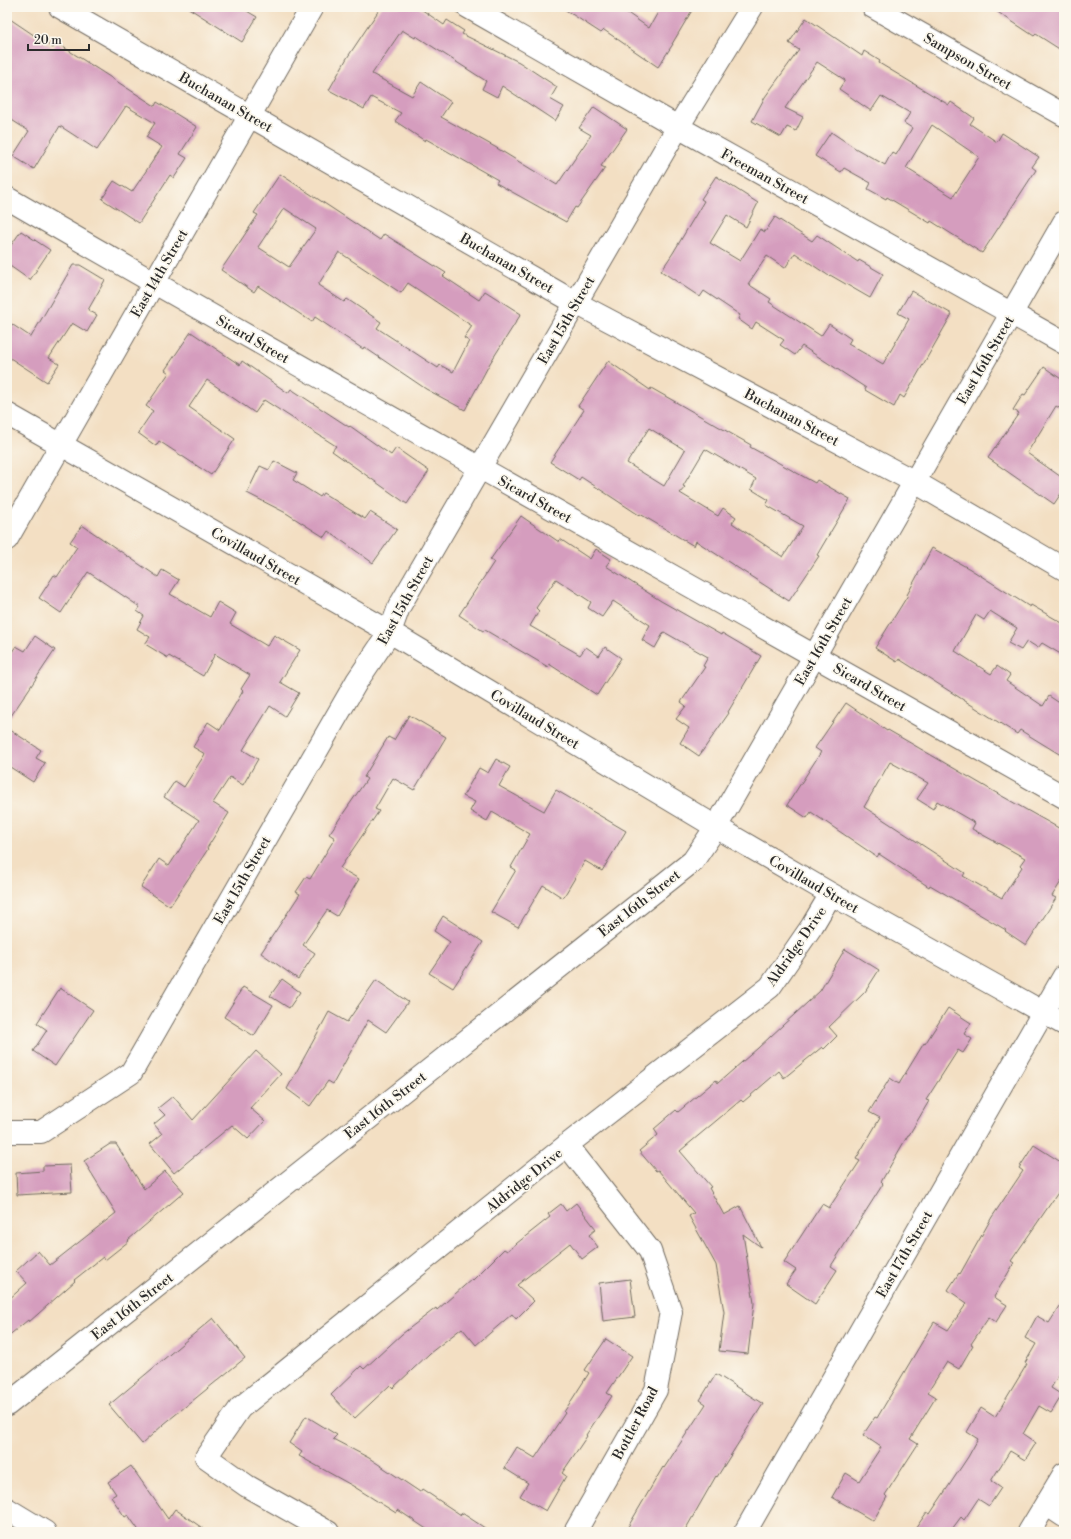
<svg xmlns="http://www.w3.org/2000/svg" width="1071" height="1539" font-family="'Libre Bodoni',serif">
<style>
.building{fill:#d59dbe;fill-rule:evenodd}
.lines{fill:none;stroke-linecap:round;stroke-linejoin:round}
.street-casing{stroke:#716a60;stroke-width:24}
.street{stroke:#fff;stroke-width:22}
.labels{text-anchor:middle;stroke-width:3.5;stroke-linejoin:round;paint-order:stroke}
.street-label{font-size:14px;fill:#2b2b2b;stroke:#fbf7ec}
</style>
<rect width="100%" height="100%" fill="#fbf7ec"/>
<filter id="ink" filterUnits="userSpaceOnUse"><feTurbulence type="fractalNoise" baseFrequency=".025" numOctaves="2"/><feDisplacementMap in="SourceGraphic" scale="8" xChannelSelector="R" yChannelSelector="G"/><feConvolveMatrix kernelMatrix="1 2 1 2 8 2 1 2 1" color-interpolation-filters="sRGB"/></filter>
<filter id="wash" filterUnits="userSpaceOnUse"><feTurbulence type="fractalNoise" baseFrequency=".012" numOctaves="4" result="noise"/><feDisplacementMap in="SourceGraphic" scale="16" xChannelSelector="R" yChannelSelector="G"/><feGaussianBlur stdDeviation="0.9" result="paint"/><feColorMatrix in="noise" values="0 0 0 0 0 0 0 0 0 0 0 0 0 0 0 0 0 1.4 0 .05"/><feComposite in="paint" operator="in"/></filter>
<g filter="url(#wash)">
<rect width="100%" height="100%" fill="#f3dfc3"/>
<g id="blocks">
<path class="building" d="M187,7h53l17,10 -15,25z
M381,7h37l26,18 3,-5 17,11 -2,3 57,28 38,25 -7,12 14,8 -9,14 -53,-35 -5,11 -15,-8 4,-8 -70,-45 -1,2 -13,-8 -30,44 40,22 9,-14 30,20 -10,15 54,30 62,38 34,-50 -12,-7 15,-21 33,22 -26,37 4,2 -28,40 -2,-1 -9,15 -70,-39 2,-3 -72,-41 -1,2 -30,-20 6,-8 -30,-16 -7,12 -35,-19 18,-32z
M561,7h58l30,21 12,-21h33l-22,37h1l-15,23 -54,-37 -3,3z
M990,7h74v45l-28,-18 -2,2z
M7,17l46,31 4,-5 98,63 2,-4 40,25 -17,27 7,4 -13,20 -4,-3 -31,48 -37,-24 12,-18 18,11 30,-45 -16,-10 9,-14 -29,-17 -29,44 -37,-24 -26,43 -21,-13 16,-25 -22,-14z
M806,18l56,38 2,-5 16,10 -1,2 70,42 2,-3 23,16 -4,6 27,18 5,-9 37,24 -7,10 4,3 -54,83 -51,-32 -1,2 -43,-26 -1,2 -18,-10 3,-6 -27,-15 -3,4 -26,-16 16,-24 24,16 30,17 7,-13 4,3 16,-27 -8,-5 6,-10 -29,-17 -10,15 -32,-22 6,-9 -28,-18 -32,46 18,9 -7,14 -9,-4 -6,10 -29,-16 13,-24 34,-47 -10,-7zM932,125l47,32 -26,40 -47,-29z
M280,174l100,66 4,-6 62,39 -3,3 36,24 6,-9 36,23 -31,49 -25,47 -39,-21 -62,-42 -1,2 -48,-32 -3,5 -54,-36 -4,6 -33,-22 37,-55 -4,-2zM284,208l32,21 -27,38 -31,-20zM339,252l62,41 7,-10 64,43 -8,12 5,3 -16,31 -13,-7 -2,3 -61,-40 4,-6 -34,-23 -3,3 -26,-17z
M716,176l42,27 -12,24 -19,-12 -17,28 30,18 20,-32 5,3 10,-15 37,24 5,-6 41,27 1,-2 24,14 -13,24 -40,-23 -1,1 -34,-23 -10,15 -18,-12 -19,28 23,15 -2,3 52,34 8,-12 22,15 -3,5 35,20 26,-45 -11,-6 13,-22 41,23 -48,84 -4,-3 -6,12 -29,-17 1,-2 -64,-42 -7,9 -15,-10 4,-5 -28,-18 -4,7 -14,-10 2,-4 -36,-24 -4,6 -39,-26 12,-18 31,-52 -3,-2z
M21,231l29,19 -20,30 -23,-16v-13z
M73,265h7l25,15 -17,30 9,5 -10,17 -15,-9 -23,35 10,6 -12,18 -40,-26v-35l24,16z
M191,332l49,33 2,-4 46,32 3,-4 58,38 1,-1 41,29 5,-7 33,23 -22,33 -75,-53 4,-5 -72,-46 -9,13 -48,-33 -18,27 46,32 -24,36 -52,-34 -3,5 -18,-13 15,-22 -7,-5 23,-33 -4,-3z
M608,361l42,29 1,-2 100,57 -1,2 65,36 2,-3 33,19 -33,56 2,1 -30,45 -93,-60 -2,5 -54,-32 -1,1 -58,-38 -2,3 -29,-18 34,-52 -6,-4zM649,428l36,22 -21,36 -37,-23zM705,449l51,30 -5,10 18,11 -3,5 37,21 -20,31 -51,-34 4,-6 -13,-9 -5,8 -38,-23 5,-6 -2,-1z
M1044,367l20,14v30l-8,-5 -29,47 37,26v10l-10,15 -66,-46 31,-45 -6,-3 10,-16 2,1z
M274,461l23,12 -4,7 27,17 3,-4 42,26 5,-7 27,17 -24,34 -45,-32 -4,6 -38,-24 -39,-20 13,-27 9,4z
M521,516l38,26 1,-3 30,20 6,-10 15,10 -5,7 55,35 60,34 1,-2 39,23 -33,56 1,1 -30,43 -19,-13 9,-15 -13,-9 10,-13 -5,-4 24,-35 -2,-1 5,-9 -44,-25 -9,16 -13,-8 8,-15 -37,-24 -11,16 -14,-9 3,-6 -35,-23 -20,29 3,3 -9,15 50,29 6,-8 13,9 6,-9 16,11 -24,37 -48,-31 -1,3 -63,-37 -2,1 -24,-16 35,-53 -4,-2z
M82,525l76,52 4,-7 17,10 -9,14 40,23 8,-15 18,11 -6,11 37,22 7,-11 26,15 -20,32 19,11 -14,23 -15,-10 -27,44 15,9 -15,26 -13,-8 -17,26 16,10 -22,35 1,1 -38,57 -29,-19 18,-28 10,7 30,-46 -35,-23 11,-16 9,6 21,-33 -12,-7 15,-25 12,8 23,-39 -2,-2 9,-14 -35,-21 -12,22 -34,-20 -1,2 -23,-14 5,-7 -13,-8 7,-13 -7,-5 3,-4 -52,-35 -27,41 -22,-15 15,-23 3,2 20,-30 -7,-5z
M932,548l38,21 60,38 1,-2 33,19v32l-22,-13 -4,5 -11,-7 -6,9 -13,-7 9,-15 -27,-17 -6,9 -8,-5 -21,36 36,23 6,-8 13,9 -4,6 37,25 6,-10 15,10v51l-44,-27 -3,4 -118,-75 -2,3 -22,-14 33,-53h-1z
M35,636l20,14 -48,72v-63l9,-13 9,5z
M846,703l41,28 1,-1 105,61 71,40v46l-12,19 4,2 -30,47 -21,-14 1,-1 -76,-45 -1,2 -50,-33 -2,3 -66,-45 -4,6 -20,-13 34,-53 -6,-4zM890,762l38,21 -11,16 16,10 4,-8 38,22 -3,6 53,29 -5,7 2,2 -20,31 -39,-22 2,-3 -101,-66z
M409,715l37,22 -32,53 -21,-12 -18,31 4,2 -39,57 19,11 -22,37 -10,-6 -24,35 12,8 -17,26 -37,-26 39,-59 -4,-2 10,-15 4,2 25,-41 -6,-4 38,-55 -3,-2 24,-40 6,3z
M7,728l34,22 -5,8 9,5 -12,19 -26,-17z
M496,759l14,8 -11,19 45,25 12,-21 70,41 -24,40 -17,-10 -22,37 -20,-13 -25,42 -27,-15 25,-42 -5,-3 19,-33 -38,-22 -5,9 -17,-10 5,-9 -12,-6 16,-28 9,5z
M443,916l40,26 -30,46 -24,-15 21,-31 -16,-11z
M845,949l34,21 -14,22 -36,35 8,9 -13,13 -2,-2 -38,31 -5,-7 -36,31 -2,-2 -61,51 31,36 -2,1 15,27 16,-9 21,41 -18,-13 11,69 -6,51 -29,-3 5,-39 -8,-47 -27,-49 5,-3 -36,-43 -2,1 -17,-20 19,-16 -4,-6 22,-19 2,2 38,-32 2,3 40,-35 62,-57z
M282,979l18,13 -11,16 -19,-12z
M376,980l32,22 -22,30 -18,-12 -35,64 -5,-3 -18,25 -23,-17 42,-77 18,10z
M243,987l30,18 -19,31 -30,-19z
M60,988l33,22 -38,56 -22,-15 14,-21 -10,-7z
M948,1008l23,15 -7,11 8,5 -9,14 -5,-3 -32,50 3,1 -20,34h-1l-27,47 2,2 -52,82 6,4 -22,34 -29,-20 10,-14 -12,-8 38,-58 7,4 31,-47 -4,-2 24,-41 -11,-6 21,-34 9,6 25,-41 1,1z
M256,1051l25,23 -31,34 15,13 -17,18 -16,-14 -58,48 -24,-29 12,-10 -8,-10 11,-9 -7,-7 15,-12 20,24z
M110,1144h6l28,45 21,-18 19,21 -56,48 1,1 -24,19 -2,-3 -29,23 1,1 -46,41 -1,-2 -21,17v-36l20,-18 -11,-12 22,-20 12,14 66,-52 -32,-52z
M1034,1145l30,19v20l-53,77 3,2 -20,34 13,8 -11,17 -7,-5 -18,27 2,1 -14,24 -12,-7 -19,30 8,5 -26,42 8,5 -33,51 2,2 -14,24 -41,-24 14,-24 13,8 22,-34 -18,-12 12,-18 2,1 57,-96 14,8 19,-27 -19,-13 11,-17 1,1 32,-57 31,-46 -4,-3z
M70,1165l2,27 -55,3 -1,-22 27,-2v-5z
M576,1203l20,26 -7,6 9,12 -16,12 -12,-16 -53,42 17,16 -18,18 -4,-5 -36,31 -14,-17 -32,25 -37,35 -3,-3 -36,34 -23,-24 30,-29 3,3 38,-35 34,-26 1,2 35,-31 1,1 31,-31 3,2 43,-34 -2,-3 13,-10 5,7z
M630,1279l5,38 -32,4 -4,-38z
M1064,1300v66l-13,22 11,7 -11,18 -12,-7 -16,28 13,9 -11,17 -15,-9 -19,30 10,7 -12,18 -11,-7 -14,21 -3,-3 -9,12 4,3h-43l14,-20 3,2 38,-57 10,-18 -11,-7 14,-24 14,9 32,-53 -2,-1 11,-19 -11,-6 12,-22 12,7z
M213,1318l32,40 -81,66 -22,20 -33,-39z
M606,1339l26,17 -25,37 5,3 -26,39 1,1 -25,37 4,3 -20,35 -26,-15 8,-13 -24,-15 13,-21 18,11 30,-45 -1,-1 25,-39 -4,-3z
M716,1374l47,30 -46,73 -1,-1 -32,56h-59l38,-65 1,1 42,-64 -6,-4z
M306,1416l31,19 -4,4 36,19 51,34 2,-3 39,26 1,-2 29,19h-60l-33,-22 -2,3 -43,-27 -54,-30 3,-4 -13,-9z
M131,1466l37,53 7,-10 33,23h-68l-12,-17 -3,2 -14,-20 5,-3 -8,-12z"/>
</g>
</g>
<g filter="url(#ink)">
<use href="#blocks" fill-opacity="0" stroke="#716a60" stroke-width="1"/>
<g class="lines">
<g class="street-casing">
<path id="street" d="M60,7l516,296 339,179 149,87
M468,7l210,120 386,216
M873,7l191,108
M7,198c350,203 705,399 1057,599
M7,414l383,218 326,195 115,67 233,130
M7,539l305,-532
M7,1132h34l90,-59 226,-392 33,-49 9,-25 279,-480 74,-120
M567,1145l83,106 21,61 -15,78 -81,142
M7,1405l686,-544 23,-34 348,-605
M1046,1504l18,12
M7,1509l38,23
M328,1532l-81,-46 -41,-29 34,-49 327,-263 203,-158 42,-61 19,-32
M745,1532l319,-556
M1029,1532l35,-58"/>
</g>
<use href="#street" class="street"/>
</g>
</g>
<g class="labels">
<g class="street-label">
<text transform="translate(968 61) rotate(30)" y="5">Sampson Street</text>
<text transform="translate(226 102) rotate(30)" y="5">Buchanan Street</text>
<text transform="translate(765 176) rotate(29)" y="5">Freeman Street</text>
<text transform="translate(507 263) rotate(30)" y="5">Buchanan Street</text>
<text transform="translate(159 273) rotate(-60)" y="5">East 14th Street</text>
<text transform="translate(566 320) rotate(-60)" y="5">East 15th Street</text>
<text transform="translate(253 339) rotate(30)" y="5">Sicard Street</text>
<text transform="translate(985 360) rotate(-60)" y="5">East 16th Street</text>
<text transform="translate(792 417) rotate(28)" y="5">Buchanan Street</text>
<text transform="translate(535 499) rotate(29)" y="5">Sicard Street</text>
<text transform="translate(256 556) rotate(30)" y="5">Covillaud Street</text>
<text transform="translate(405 600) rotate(-61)" y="5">East 15th Street</text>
<text transform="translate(823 641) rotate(-60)" y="5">East 16th Street</text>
<text transform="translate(870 687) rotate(30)" y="5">Sicard Street</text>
<text transform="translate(535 719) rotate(31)" y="5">Covillaud Street</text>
<text transform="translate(242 880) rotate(-60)" y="5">East 15th Street</text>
<text transform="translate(814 884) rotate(30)" y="5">Covillaud Street</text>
<text transform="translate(639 903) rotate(-38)" y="5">East 16th Street</text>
<text transform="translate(796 946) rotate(-55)" y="5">Aldridge Drive</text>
<text transform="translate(385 1105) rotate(-38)" y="5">East 16th Street</text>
<text transform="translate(524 1180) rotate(-39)" y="5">Aldridge Drive</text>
<text transform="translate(904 1254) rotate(-60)" y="5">East 17th Street</text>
<text transform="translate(132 1306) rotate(-38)" y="5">East 16th Street</text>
<text transform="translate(635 1423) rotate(-62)" y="5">Bottler Road</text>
</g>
</g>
<rect width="1071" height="1539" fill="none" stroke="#fbf7ec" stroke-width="24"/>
<path d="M28 44v6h61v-6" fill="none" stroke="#2b2b2b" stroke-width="2"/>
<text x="34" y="44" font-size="12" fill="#2b2b2b" stroke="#fbf7ec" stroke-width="3" paint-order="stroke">20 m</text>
</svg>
